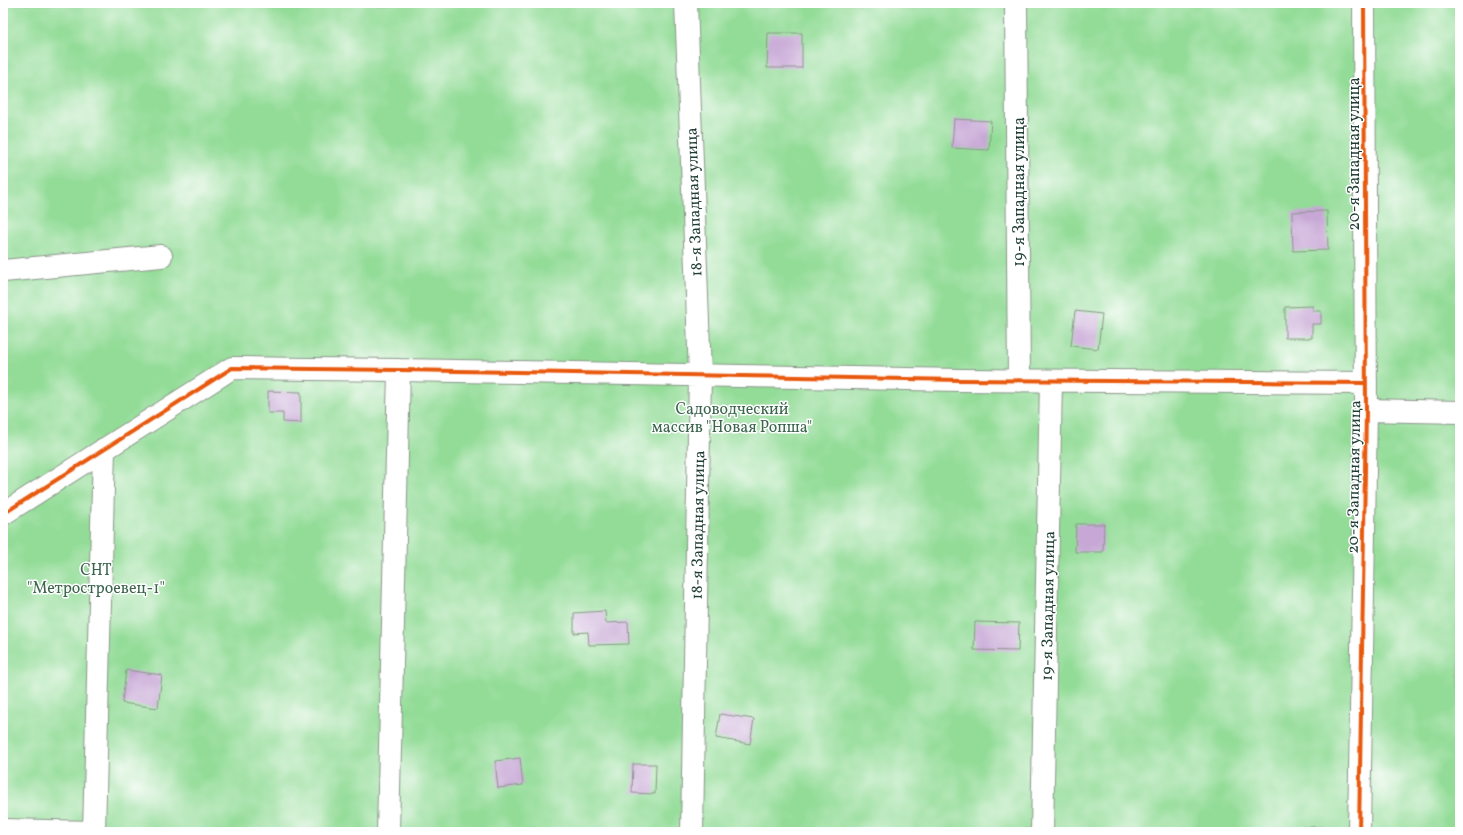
<svg xmlns="http://www.w3.org/2000/svg" width="1463" height="835" font-family="Vollkorn,serif">
<style>
.green{fill:#93dc97;stroke:#598c66}
.building{fill:#c7a7d5}
.lines{fill:none;stroke-linecap:round;stroke-linejoin:round}
.minor-casing{stroke:#8a9689;stroke-width:24}
.minor{stroke:#fff;stroke-width:22}
.cycleway-casing{stroke:#fff;stroke-width:6}
.cycleway{stroke:#e8590c;stroke-width:4}
.labels{text-anchor:middle;stroke-width:3;stroke-linejoin:round;paint-order:stroke}
.street-label{font-size:16px;fill:#1f3d34;stroke:#fff}
.park-label{font-size:16px;fill:#3c654d;stroke:#fff}
</style>
<rect width="100%" height="100%" fill="#fff"/>
<filter id="ink" filterUnits="userSpaceOnUse"><feTurbulence type="fractalNoise" baseFrequency=".025" numOctaves="2"/><feDisplacementMap in="SourceGraphic" scale="8" xChannelSelector="R" yChannelSelector="G"/><feConvolveMatrix kernelMatrix="1 2 1 2 8 2 1 2 1" color-interpolation-filters="sRGB"/></filter>
<filter id="wash" filterUnits="userSpaceOnUse"><feTurbulence type="fractalNoise" baseFrequency=".012" numOctaves="4" result="noise"/><feDisplacementMap in="SourceGraphic" scale="16" xChannelSelector="R" yChannelSelector="G"/><feGaussianBlur stdDeviation="0.9" result="paint"/><feColorMatrix in="noise" values="0 0 0 0 0 0 0 0 0 0 0 0 0 0 0 0 0 1.4 0 .05"/><feComposite in="paint" operator="in"/></filter>
<g filter="url(#wash)">
<rect width="100%" height="100%" fill="#f6efde"/>
<path class="green" d="M3,3h1457v829h-1457z"/>
<g id="blocks">
<path class="building" d="M768,33h34v35h-35z
M954,119l37,2 -2,29 -37,-2z
M1327,211l1,39 -35,1 -1,-39z
M1313,306v5h8v13h-9v14h-27v-31z
M1075,311l27,3 -4,35 -27,-3z
M268,391l33,1v31l-18,-1v-9h-15z
M1076,524h28l-1,28h-28z
M605,611l1,12 22,-1 1,22 -40,1 -1,-13 -14,1v-20z
M975,622l44,1 -1,28 -44,-1z
M126,670l36,5 -4,33 -36,-5z
M720,714l34,5 -4,25 -34,-6z
M520,758l3,27 -25,3 -3,-27z
M633,764h23l-1,30 -23,-1z
M1299,827h24l-1,5h-23z"/>
</g>
</g>
<g filter="url(#ink)">
<use href="#blocks" fill-opacity="0" stroke="#8a9689" stroke-width="1"/>
<g class="lines">
<g class="minor-casing">
<path id="minor" d="M686,3l14,372 -8,457
M1016,3l3,378
M3,271l158,-15
M1366,410l94,2
M3,514l229,-146 167,2 562,10 405,3
M3,830l91,2
M94,832l10,-383
M388,832l11,-462
M1042,832l9,-451
M1359,832l7,-422 -2,-407"/>
</g>
<use href="#minor" class="minor"/>
<g class="cycleway-casing">
<path id="cycleway" d="M3,514l229,-146 167,2 562,10 405,3
M1359,832l7,-422 -2,-407"/>
</g>
<use href="#cycleway" class="cycleway"/>
</g>
</g>
<g class="labels">
<g class="street-label">
<text transform="translate(1353 154) rotate(-90)" y="6">20-я Западная улица</text>
<text transform="translate(1018 192) rotate(-90)" y="6">19-я Западная улица</text>
<text transform="translate(693 202) rotate(-92)" y="6">18-я Западная улица</text>
<text transform="translate(1353 477) rotate(-89)" y="6">20-я Западная улица</text>
<text transform="translate(697 525) rotate(-89)" y="6">18-я Западная улица</text>
<text transform="translate(1047 606) rotate(-89)" y="6">19-я Западная улица</text>
</g>
<g class="park-label">
<text x="732" y="414">Садоводческий<tspan x="732" dy="18">массив "Новая Ропша"</tspan></text>
<text x="96" y="575">СНТ<tspan x="96" dy="18">"Метростроевец-1"</tspan></text>
</g>
</g>
<rect width="1463" height="835" fill="none" stroke="#fff" stroke-width="16"/>
</svg>
